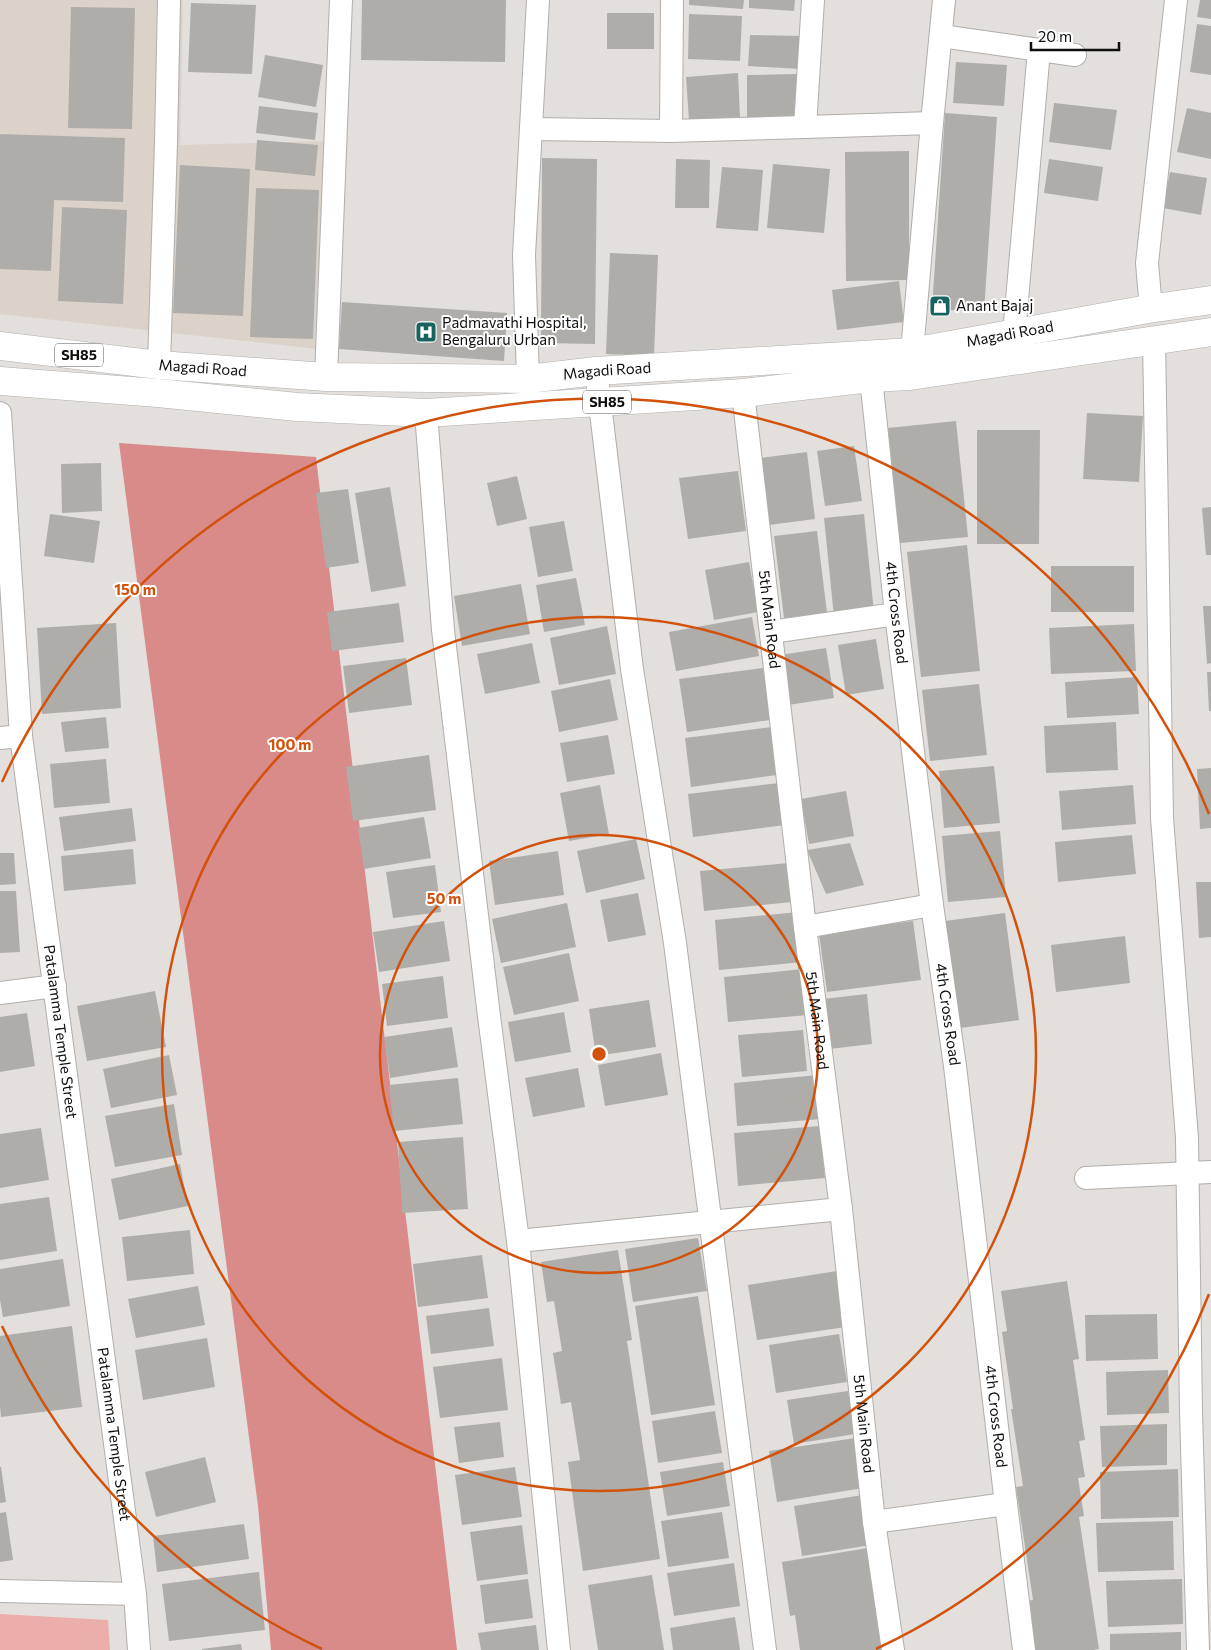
<svg xmlns="http://www.w3.org/2000/svg" width="1211" height="1650" font-family="Commissioner,sans-serif">
<style>
.built{fill:#dbd2c9}
.green{fill:#ebaeab}
.forest{fill:#d88b88}
.building{fill:#afadaa}
.lines{fill:none;stroke-linecap:round;stroke-linejoin:round}
.minor-casing{stroke:#b1aeab;stroke-width:24}
.primary-casing{stroke:#b1aeab;stroke-width:29}
.minor{stroke:#fff;stroke-width:22}
.primary{stroke:#fff;stroke-width:28}
.ring{fill:none;stroke:#d2520c;stroke-width:2.5}
.labels{text-anchor:middle;stroke-width:4;stroke-linejoin:round;paint-order:stroke}
.shield{fill:#fff;stroke:#575656;stroke-width:1}
.shield-label{font-size:14px;font-weight:bold;fill:#0f0e0d}
.poi-label{font-size:15px;fill:#0f0e0d;stroke:#fff;text-anchor:start}
.street-label{font-size:15px;fill:#0f0e0d;stroke:#fff}
.centre{fill:#d2520c;stroke:#fff;stroke-width:2.5}
.ring-label{font-size:15px;text-anchor:middle;font-weight:bold;fill:#d2520c;stroke:#fff;stroke-width:4;stroke-linejoin:round;paint-order:stroke}
</style>
<rect width="100%" height="100%" fill="#e2dfdc"/>
<path class="built" d="M0,0h183l-3,145 147,-4 -9,208 -318,-35z"/>
<path class="green" d="M0,1614l108,6 2,30h-110z"/>
<path class="forest" d="M119,443l197,14 141,1193h-186l-13,-144z"/>
<path class="building" d="M362,0h144l-1,62 -144,-2z
M689,0h55l-1,9 -54,-4z
M749,0h46l-1,11 -45,-3z
M1200,0h11v19l-14,-2z
M191,3l65,2 -4,69 -64,-2z
M71,7l64,1 -3,121 -64,-1z
M607,13h47v36h-47z
M689,14l53,2 -2,45 -52,-2z
M1197,24l14,2v49l-21,-3z
M750,35l52,1 -1,33 -53,-3z
M265,55l58,10 -7,42 -58,-10z
M956,62l51,3 -3,41 -51,-3z
M738,73l2,44 -51,3 -3,-43z
M797,74v45h-50v-44z
M1054,103l63,7 -6,40 -62,-8z
M259,106l59,7 -3,27 -59,-7z
M1187,108l24,5v46l-34,-7z
M945,113l52,4 -13,195 -52,-3z
M0,134l125,4 -2,64 -69,-2 -3,71 -51,-2z
M257,140l61,5 -3,31 -60,-6z
M909,151v129l-63,1 -1,-129z
M542,158l55,1 -2,185 -54,-1z
M676,159l34,1 -1,48h-34z
M1049,159l54,8 -5,34 -54,-8z
M773,164l57,5 -6,64 -57,-5z
M180,165l70,4 -7,147 -70,-3z
M722,167l41,3 -5,61 -42,-3z
M1170,172l37,6 -6,37 -38,-7z
M256,188l63,2 -6,149 -63,-2z
M62,207l65,3 -4,94 -65,-3z
M610,253l48,2 -4,101 -48,-2z
M899,281l5,41 -67,8 -5,-40z
M342,302l165,11 -3,48 -165,-12z
M1087,413l56,3 -4,66 -56,-3z
M956,421l12,116 -68,6 -12,-115z
M977,430h63l-1,114h-62z
M854,446l8,55 -37,5 -8,-55z
M807,452l8,67 -46,6 -9,-67z
M101,463l1,48 -40,2 -1,-49z
M738,471l8,60 -58,8 -9,-61z
M517,476l10,43 -30,7 -10,-43z
M390,487l16,99 -35,6 -16,-99z
M348,489l11,74 -33,5 -10,-75z
M1211,507v48h-5l-4,-47z
M50,514l50,7 -6,42 -50,-7z
M864,514l10,98 -40,5 -10,-99z
M564,521l9,50 -35,6 -9,-50z
M817,531l10,82 -43,5 -10,-82z
M967,545l13,126 -59,6 -14,-125z
M749,562l9,50 -44,8 -9,-50z
M1051,566h83v46h-83z
M576,578l9,47 -41,7 -8,-47z
M521,584l9,50 -68,12 -8,-50z
M399,603l5,39 -72,9 -5,-39z
M1203,606h8v57l-4,1z
M752,617l7,39 -83,15 -7,-39z
M116,623l5,85 -79,6 -5,-86z
M1134,624l2,47 -85,3 -2,-46z
M607,626l9,48 -57,11 -9,-47z
M876,639l8,50 -38,6 -8,-50z
M532,643l8,40 -55,11 -8,-40z
M826,648l8,50 -46,7 -8,-50z
M406,658l6,47 -63,8 -6,-47z
M763,668l7,52 -83,12 -8,-53z
M1207,672h4v39h-2z
M1137,677l2,37 -72,4 -2,-36z
M610,679l8,41 -59,12 -8,-41z
M979,684l8,71 -57,6 -8,-71z
M106,717l3,31 -44,4 -4,-30z
M1116,722l2,48 -72,3 -2,-47z
M771,727l6,48 -86,12 -6,-49z
M608,735l7,39 -48,8 -7,-39z
M429,755l7,55 -83,11 -7,-54z
M106,759l4,44 -56,5 -4,-44z
M994,766l6,57 -56,5 -5,-57z
M1211,768v60l-11,1 -3,-60z
M779,783l6,42 -92,12 -5,-43z
M600,785l9,49 -40,7 -9,-48z
M1133,785l3,39 -74,6 -3,-39z
M846,791l8,45 -45,8 -8,-45z
M132,808l4,33 -72,10 -5,-34z
M424,817l7,41 -67,11 -6,-41z
M1000,831l6,66 -58,5 -6,-66z
M1132,835l4,39 -78,8 -3,-40z
M636,839l9,40 -59,14 -9,-42z
M850,843l14,42 -38,9 -19,-44z
M133,849l3,35 -72,7 -3,-35z
M558,851l6,44 -69,10 -6,-44z
M0,853h14l2,31 -16,1z
M789,863l3,39 -88,9 -4,-40z
M435,865l6,47 -48,6 -7,-46z
M1196,882h15v55l-12,1z
M0,891h16l4,61 -20,1z
M638,893l8,42 -38,7 -8,-42z
M567,903l9,44 -75,16 -9,-44z
M799,912l4,50 -84,8 -4,-50z
M1005,913l14,107 -59,8 -15,-107z
M444,921l6,40 -71,11 -6,-40z
M913,921l8,59 -94,12 -8,-58z
M1125,936l5,47 -74,9 -5,-47z
M569,953l10,48 -65,14 -11,-48z
M803,969l5,46 -80,7 -4,-45z
M443,976l5,42 -61,8 -5,-42z
M155,991l11,56 -79,14 -10,-55z
M867,994l5,50 -43,5 -6,-50z
M649,1000l7,47 -60,9 -7,-47z
M564,1012l7,40 -56,10 -7,-40z
M27,1013l8,53 -35,6v-55z
M452,1027l6,40 -68,11 -6,-41z
M803,1030l4,41 -65,6 -4,-42z
M661,1053l7,42 -63,11 -7,-41z
M169,1055l8,40 -66,13 -8,-39z
M578,1068l7,39 -52,10 -8,-39z
M818,1075l3,44 -84,7 -3,-43z
M458,1078l5,46 -69,7 -5,-46z
M174,1104l8,51 -67,12 -10,-51z
M820,1126l5,52 -87,8 -4,-53z
M41,1128l8,52 -49,8v-54z
M463,1137l5,72 -66,4 -4,-71z
M180,1164l8,42 -69,14 -8,-41z
M49,1197l8,54 -57,9v-56z
M190,1230l4,44 -67,7 -5,-44z
M698,1238l9,53 -74,11 -8,-53z
M618,1250l14,90 -5,1 33,218 -77,12 -15,-109 12,-2 -9,-58 -10,2 -8,-51 9,-2 -8,-50 -7,1 -6,-40z
M482,1255l6,43 -70,9 -5,-43z
M63,1259l7,47 -67,11 -3,-17v-31z
M837,1271l9,56 -89,13 -9,-55z
M1067,1281l12,78 -6,1 12,80 -6,1 6,36 -7,1 6,38 -5,1 20,132 -6,1h-59l-7,-49 6,-1 -17,-113 7,-1 -12,-77h2l-11,-77 5,-1 -6,-40z
M198,1286l7,39 -69,13 -8,-39z
M698,1296l17,109 -64,10 -16,-109z
M489,1308l5,38 -63,8 -5,-38z
M1157,1314l1,45 -72,2 -1,-46z
M72,1326l10,81 -81,10 -1,-11v-70z
M839,1334l8,48 -71,11 -7,-48z
M207,1338l8,49 -72,13 -8,-50z
M502,1358l6,52 -68,8 -7,-51z
M1168,1370l1,43 -62,2 -1,-43z
M848,1391l7,43 -61,10 -7,-44z
M715,1411l7,42 -64,10 -6,-42z
M500,1422l4,35 -45,6 -5,-36z
M1167,1424v41l-65,2 -2,-41z
M855,1438l8,50 -86,14 -8,-51z
M205,1457l11,45 -60,15 -11,-45z
M723,1462l7,44 -63,10 -7,-44z
M0,1467h1l5,35 -6,1z
M515,1467l7,50 -60,8 -7,-50z
M1178,1469l1,48 -78,2 -1,-47z
M863,1495l8,50 -69,11 -8,-50z
M6,1512l7,48 -13,2v-49z
M722,1512l7,46 -61,9 -7,-46z
M1173,1521l1,49 -76,2 -2,-49z
M244,1524l5,35 -92,13 -4,-36z
M522,1525l6,49 -51,7 -7,-49z
M868,1548l16,102h-84l-5,-35 -5,1 -8,-54z
M734,1563l6,43 -66,10 -7,-43z
M259,1572l6,58 -96,11 -7,-57z
M652,1575l12,75h-66l-10,-65z
M528,1579l5,39 -48,6 -5,-39z
M1182,1579l1,45 -75,3 -2,-46z
M735,1617l5,33h-67l-3,-22z
M536,1625l3,25h-58l-3,-17z
M1181,1632v18h-71v-16z
M241,1644l1,6h-40v-1z"/>
<g class="lines">
<g class="minor-casing">
<g id="minor">
<path d="M813,0l-8,127 127,-4 -20,229"/>
<path d="M941,36l134,19"/>
<path d="M932,123l12,-123"/>
<path d="M532,129l139,2 134,-4"/>
<path d="M671,131l1,-131"/>
<path d="M1151,309l-4,-46 29,-263"/>
<path d="M1014,334l25,-284"/>
<path d="M1154,339l8,479 25,320 4,274 7,238"/>
<path d="M159,365l7,-223 3,-142"/>
<path d="M596,371l36,298 43,274 90,707"/>
<path d="M326,377l15,-377"/>
<path id="s1" d="M871,378l25,236 36,291 23,161 51,438 18,146"/>
<path d="M528,379l-4,-124 14,-255"/>
<path id="s2" d="M743,393l62,534 36,282 33,313 19,128"/>
<path id="s3" d="M0,413l21,323 114,858 4,56"/>
<path d="M426,413l17,217 46,386 29,225 41,409"/>
<path d="M771,632l125,-18"/>
<path d="M0,738l21,-2"/>
<path d="M805,927l127,-22"/>
<path d="M0,993l55,-7"/>
<path d="M1086,1178l125,-6"/>
<path d="M518,1241l323,-32"/>
<path d="M874,1522l132,-18"/>
<path d="M0,1591l135,3"/>
</g>
</g>
<g class="primary-casing">
<g id="primary">
<path id="s4" d="M0,346l159,19 167,12 202,2 68,-8 316,-19 236,-43 63,-9"/>
<path d="M0,381l158,12 139,14 129,6 317,-20 128,-15 39,-2 301,-44"/>
</g>
</g>
<use href="#minor" class="minor"/>
<use href="#primary" class="primary"/>
</g>
<g class="ring">
<circle cx="599" cy="1054" r="219"/>
<circle cx="599" cy="1054" r="437"/>
<path d="M1209 1294A656 656 0 0 1 876 1649M322 1649A656 656 0 0 1 2 1326M2 782A656 656 0 0 1 1209 814"/>
</g>
<defs>
<g id="shop-square" transform="scale(1.125)"><rect x="-9" y="-9" width="18" height="18" rx="4" fill="#17645f" stroke="#fff"/><path d="M-5-2.5h2.3a2.7 3.5 0 0 1 5.4 0H5L5.5 6h-11ZM-1.5-2.5h3a1.5 2.3 0 0 0-3 0Z" fill="#fff"/></g>
<g id="hospital-square" transform="scale(1.125)"><rect x="-9" y="-9" width="18" height="18" rx="4" fill="#17645f" stroke="#fff"/><path d="M-5-5h3v3.5h4V-5h3V5h-3V1.5h-4V5h-3Z" fill="#fff"/></g>
</defs>
<g fill-rule="evenodd">
<use href="#shop-square" x="940" y="306"/>
<use href="#hospital-square" x="426" y="332"/>
</g>
<g class="labels">
<g class="shield">
<rect x="55" y="343.5" width="48" height="23" rx="4"/>
<rect x="583" y="390.5" width="48" height="23" rx="4"/>
</g>
<g class="shield-label">
<text x="79" y="360">SH85</text>
<text x="607" y="407">SH85</text>
</g>
<g class="poi-label">
<text x="956" y="311">Anant Bajaj</text>
<text x="442" y="328">Padmavathi Hospital,<tspan x="442" dy="17">Bengaluru Urban</tspan></text>
</g>
<g class="street-label">
<text dy="5" stroke="none"><textPath href="#s4" startOffset="1014">Magadi Road</textPath></text>
<text dy="5" stroke="none"><textPath href="#s4" startOffset="204">Magadi Road</textPath></text>
<text dy="5" stroke="none"><textPath href="#s4" startOffset="609">Magadi Road</textPath></text>
<text dy="5" stroke="none"><textPath href="#s1" startOffset="236">4th Cross Road</textPath></text>
<text dy="5" stroke="none"><textPath href="#s2" startOffset="228">5th Main Road</textPath></text>
<text dy="5" stroke="none"><textPath href="#s1" startOffset="641">4th Cross Road</textPath></text>
<text dy="5" stroke="none"><textPath href="#s2" startOffset="632">5th Main Road</textPath></text>
<text dy="5" stroke="none"><textPath href="#s3" startOffset="622">Patalamma Temple Street</textPath></text>
<text dy="5" stroke="none"><textPath href="#s1" startOffset="1046">4th Cross Road</textPath></text>
<text dy="5" stroke="none"><textPath href="#s2" startOffset="1038">5th Main Road</textPath></text>
<text dy="5" stroke="none"><textPath href="#s3" startOffset="1028">Patalamma Temple Street</textPath></text>
</g>
</g>
<circle cx="599" cy="1054" r="8" class="centre"/>
<g class="ring-label">
<text x="135" y="595">150 m</text>
<text x="290" y="750">100 m</text>
<text x="444" y="904">50 m</text>
</g>
<path d="M1031 42v8h88v-8" fill="none" stroke="#0f0e0d" stroke-width="2.5"/>
<text x="1038" y="42" font-size="15" fill="#0f0e0d" stroke="#ffffff" stroke-width="4" paint-order="stroke">20 m</text>
</svg>
